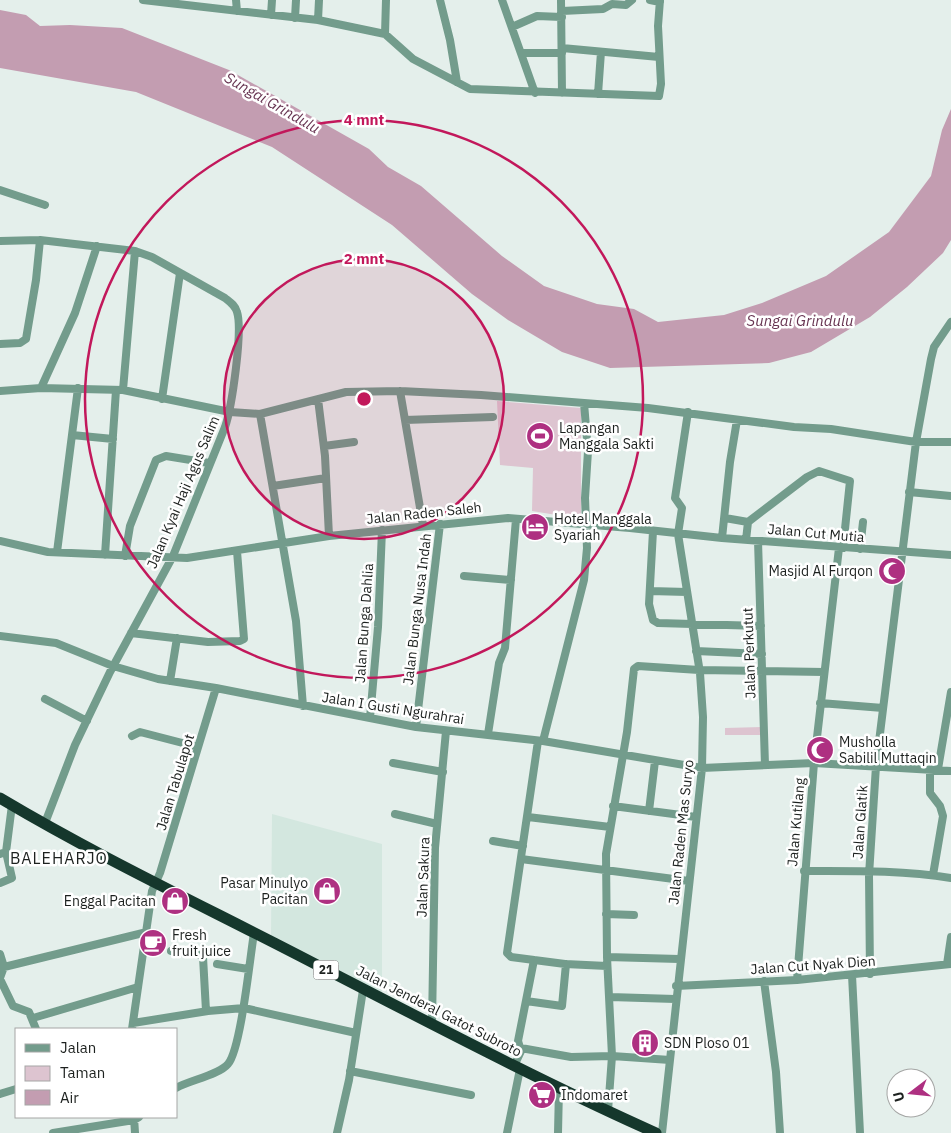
<svg xmlns="http://www.w3.org/2000/svg" width="951" height="1133" font-family="'IBM Plex Sans',sans-serif">
<style>
.built{fill:#d3e7df}
.green{fill:#ddc4d0}
.water{fill:#c39db1}
.lines{fill:none;stroke-linecap:round;stroke-linejoin:round}
.minor{stroke:#739c8c;stroke-width:8}
.highway{stroke:#15372c;stroke-width:11}
.ring{fill:none;stroke:#c2185b;stroke-width:2.5}
.labels{text-anchor:middle;stroke-width:5;stroke-linejoin:round;paint-order:stroke}
.shield{fill:#fff;stroke:#616462;stroke-width:1}
.shield-label{font-size:12px;font-weight:bold;fill:#1d211f}
.poi-label{font-size:14px;fill:#1d211f;stroke:#fff;text-anchor:start}
.street-label{font-size:14px;fill:#1d211f;stroke:#fff}
.water-label{font-size:15px;font-style:italic;fill:#673451;stroke:#fff}
.quarter-label{font-size:16px;letter-spacing:1px;fill:#1d211f;stroke:#fff}
.centre{fill:#c2185b;stroke:#fff;stroke-width:2.5}
.ring-label{font-size:15px;text-anchor:middle;font-weight:bold;fill:#c2185b;stroke:#fff;stroke-width:5;stroke-linejoin:round;paint-order:stroke}
</style>
<rect width="100%" height="100%" fill="#e4efeb"/>
<path class="built" d="M272,814l110,30v153l-111,-59z"/>
<path class="green" d="M497,401l84,7v111l-49,-8 1,-43 -33,-3z
M762,727v8h-37v-7z"/>
<path class="water" d="M0,10l26,5 14,11 30,-1 52,3 107,42 140,79 19,18 33,19 81,70 42,30 53,18 37,5 24,13 66,-7 38,-12 64,-27 63,-44 42,-56 11,-46 9,-21v131l-8,13 -36,34 -37,30 -59,35 -42,11 -159,5 -48,-16 -54,-32 -36,-26 -80,-69 -120,-78 -136,-55 -136,-24z"/>
<g class="lines">
<path class="minor" d="M143,0l175,20 67,14 28,25 57,30 189,7 2,-12 -3,-58 2,-26
M236,0l1,11
M440,0l10,40 7,42
M502,0l33,93
M561,0l1,93
M650,0l10,2
M562,11l41,-2 9,-5 14,1 6,-5
M271,15l1,-15
M295,18l1,-18
M318,20l1,-20
M512,27l25,-11 25,1
M385,34l1,-34
M562,48l97,9
M521,53h41
M598,94l3,-42
M0,190l45,15
M0,241l40,-1 95,11 17,6 73,41c5,4 10,7 12,14 6,18 -5,95 -12,115l-52,129 -63,116 -35,73 -30,78
M0,344l20,-1 6,-4 10,-59 4,-40
M41,388l34,-75 22,-67
M123,390l12,-139
M0,391l41,-3 82,2 107,22 30,2 86,-22 54,-1 81,4 167,13 146,19 37,2 85,13h35
M400,391l23,134
M162,399l18,-126
M318,399l7,57 4,80
M260,414l36,207 7,85
M405,420l88,-3
M72,435l41,4
M324,446l30,-4
M273,486l53,-8
M909,492l42,4
M725,518l23,4
M653,531l-4,73 4,16 5,3 103,3
M722,538l8,-76 7,-42
M746,540l2,-18 59,-45 12,-6 31,10 -7,67
M0,541l48,11 139,6 142,-22 179,-18 122,10 92,10 229,17
M758,541l7,224
M860,549l3,-27
M57,552l21,-164
M105,555l11,-165
M125,556l5,-30 26,-66 10,-4 43,7
M464,576l47,4
M650,591l37,1
M131,633l77,9 32,-1 4,-2 -7,-88
M0,636l56,7 57,23 45,13 58,9 200,39 127,14 159,27 112,-5 137,8
M696,651l66,3
M170,681l7,-43
M45,699l42,22
M820,703l63,5
M370,718l8,-91 4,-97
M416,727l24,-203
M488,734l11,-71 6,-15 11,-129
M132,736l8,-4 58,15
M538,741l-31,212 4,4 54,7 42,2
M543,741l41,-161 3,-32 -2,-50 3,-47 -4,-48
M393,763l50,9
M930,769v24l10,13 3,10 -10,59
M938,769l13,-77
M613,806l83,11
M649,811l6,-50
M395,814l42,10
M528,817l82,10
M493,841l30,5
M0,854l6,-2 6,-47
M521,859l168,22
M804,871c49,0 98,-1 147,7
M0,883l12,-5 -6,-26
M606,914l28,1
M171,951l27,3 5,3 3,54
M0,954l4,13 -4,11
M607,957l72,2
M217,964l31,5
M947,964l4,-27
M4,967l143,-35
M870,974l-1,-99 7,-109 40,-324 15,-83 3,-12 17,-25
M852,975l8,158
M0,979l13,27 16,6 7,17
M797,980l17,-217 25,-215
M764,981l12,91 4,61
M676,986l121,-6 154,-16
M610,997l65,2
M526,1001l36,5 4,-42
M33,1018l105,-31
M133,1023l75,-12 36,-3 112,25
M432,1024l3,-176 11,-117
M132,1029l20,-138 8,-18 56,-185
M521,1048l50,9 41,-1 58,4
M514,1066l7,-15 -3,-10 16,-81
M350,1071l121,24
M176,1088c14,-8 43,-13 52,-24 13,-15 22,-107 26,-131
M0,1094l16,-5
M608,1111l4,-55 -5,-99 -1,-103 21,-122 7,-63 4,-3 61,4 125,2
M134,1117l1,16
M53,1133l81,-13 5,-3
M337,1133l12,-53 14,-90
M507,1133l13,-64
M558,1133l1,-45
M662,1133l40,-365 1,-51 -3,-44 -22,-139 4,-26 -7,-10 13,-86"/>
<path class="highway" d="M0,798c104,62 214,113 321,169 111,57 221,115 335,166"/>
</g>
<circle cx="364" cy="399" r="140" fill="#c2185b" fill-opacity=".12"/>
<g class="ring">
<circle cx="364" cy="399" r="140"/>
<circle cx="364" cy="399" r="279"/>
</g>
<defs>
<g id="stadium-disc" transform="scale(1.4375)"><circle r="9.5" fill="#ae3081" stroke="#fff"/><path d="M0-5a6.5 5 0 1 0 0 10a6.5 5 0 1 0 0-10ZM-3.5-1.8h7v3.6h-7Z" fill="#fff"/></g>
<g id="hotel-disc" transform="scale(1.4375)"><circle r="9.5" fill="#ae3081" stroke="#fff"/><path d="M-6-4.5h1.5V1H6V5H4.5V3h-9V5H-6ZM-4 0a1.8 1.8 0 1 1 3.6 0ZM.5 0V-2.5h3Q6-2.5 6 0Z" fill="#fff"/></g>
<g id="mosque-disc" transform="scale(1.4375)"><circle r="9.5" fill="#ae3081" stroke="#fff"/><path d="M3.5-4.9A6 6 0 1 0 3.5 4.9A5 5 0 1 1 3.5-4.9Z" fill="#fff"/></g>
<g id="shop-disc" transform="scale(1.4375)"><circle r="9.5" fill="#ae3081" stroke="#fff"/><path d="M-5-2.5h2.3a2.7 3.5 0 0 1 5.4 0H5L5.5 6h-11ZM-1.5-2.5h3a1.5 2.3 0 0 0-3 0Z" fill="#fff"/></g>
<g id="cafe-disc" transform="scale(1.4375)"><circle r="9.5" fill="#ae3081" stroke="#fff"/><path d="M-5.5-4.5H6V0H3Q3 3.5 0 3.5H-2.5Q-5.5 3.5-5.5 0ZM3-3.2v2h1.7v-2ZM-6 4.5H4V6H-6Z" fill="#fff"/></g>
<g id="building-disc" transform="scale(1.4375)"><circle r="9.5" fill="#ae3081" stroke="#fff"/><path d="M-4-6H4V6H1V3H-1V6H-4ZM-2.5-4.3h1.7v1.8h-1.7ZM.8-4.3h1.7v1.8H.8ZM-2.5-1h1.7V.8h-1.7ZM.8-1h1.7V.8H.8Z" fill="#fff"/></g>
<g id="supermarket-disc" transform="scale(1.4375)"><circle r="9.5" fill="#ae3081" stroke="#fff"/><path d="M-6-5.5h2.5l.6 2H6L4.5 2H-2.5L-4.4-4H-6ZM-1.5 3.2a1.3 1.3 0 1 0 .1 0ZM3 3.2a1.3 1.3 0 1 0 .1 0Z" fill="#fff"/></g>
</defs>
<g fill-rule="evenodd">
<use href="#stadium-disc" x="540" y="436"/>
<use href="#hotel-disc" x="535" y="527"/>
<use href="#mosque-disc" x="892" y="571"/>
<use href="#mosque-disc" x="820" y="750"/>
<use href="#shop-disc" x="327" y="891"/>
<use href="#shop-disc" x="175" y="901"/>
<use href="#cafe-disc" x="153" y="943"/>
<use href="#building-disc" x="645" y="1043"/>
<use href="#supermarket-disc" x="542" y="1095"/>
</g>
<g class="labels">
<rect class="shield" x="313.5" y="960.5" width="25" height="19" rx="4"/>
<g class="shield-label">
<text x="326" y="974">21</text>
</g>
<g class="poi-label">
<text x="559" y="433">Lapangan<tspan x="559" dy="16">Manggala Sakti</tspan></text>
<text x="554" y="524">Hotel Manggala<tspan x="554" dy="16">Syariah</tspan></text>
<text x="873" y="576" text-anchor="end">Masjid Al Furqon</text>
<text x="839" y="747">Musholla<tspan x="839" dy="16">Sabilil Muttaqin</tspan></text>
<text x="308" y="888" text-anchor="end">Pasar Minulyo<tspan x="308" dy="16">Pacitan</tspan></text>
<text x="156" y="906" text-anchor="end">Enggal Pacitan</text>
<text x="172" y="940">Fresh<tspan x="172" dy="16">fruit juice</tspan></text>
<text x="664" y="1048">SDN Ploso 01</text>
<text x="561" y="1100">Indomaret</text>
</g>
<g class="street-label">
<text transform="translate(183 492) rotate(-67)" y="5">Jalan Kyai Haji Agus Salim</text>
<text transform="translate(424 513) rotate(-6)" y="5">Jalan Raden Saleh</text>
<text transform="translate(816 533) rotate(5)" y="5">Jalan Cut Mutia</text>
<text transform="translate(417 609) rotate(-83)" y="5">Jalan Bunga Nusa Indah</text>
<text transform="translate(364 623) rotate(-86)" y="5">Jalan Bunga Dahlia</text>
<text transform="translate(749 653) rotate(-92)" y="5">Jalan Perkutut</text>
<text transform="translate(393 708) rotate(9)" y="5">Jalan I Gusti Ngurahrai</text>
<text transform="translate(175 782) rotate(-73)" y="5">Jalan Tabulapot</text>
<text transform="translate(796 822) rotate(-85)" y="5">Jalan Kutilang</text>
<text transform="translate(860 822) rotate(-86)" y="5">Jalan Glatik</text>
<text transform="translate(681 832) rotate(-84)" y="5">Jalan Raden Mas Suryo</text>
<text transform="translate(423 877) rotate(-88)" y="5">Jalan Sakura</text>
<text transform="translate(813 965) rotate(-4)" y="5">Jalan Cut Nyak Dien</text>
<text transform="translate(439 1011) rotate(27)" y="5">Jalan Jenderal Gatot Subroto</text>
</g>
<g class="water-label">
<text transform="translate(272 103) rotate(30)" y="5">Sungai Grindulu</text>
<text x="800" y="326">Sungai Grindulu</text>
</g>
<g class="quarter-label">
<text x="59" y="864">BALEHARJO</text>
</g>
</g>
<circle cx="364" cy="399" r="8" class="centre"/>
<g class="ring-label">
<text x="364" y="125">4 mnt</text>
<text x="364" y="264">2 mnt</text>
</g>
<rect x="15" y="1028" width="162" height="90" fill="#ffffff" stroke="#a5a6a5"/>
<rect x="25" y="1044" width="25" height="8" fill="#739c8c" stroke="#a5a6a5"/>
<text x="60" y="1053" font-size="15" fill="#1d211f">Jalan</text>
<rect x="25" y="1066" width="25" height="15" fill="#ddc4d0" stroke="#a5a6a5"/>
<text x="60" y="1078" font-size="15" fill="#1d211f">Taman</text>
<rect x="25" y="1090" width="25" height="15" fill="#c39db1" stroke="#a5a6a5"/>
<text x="60" y="1103" font-size="15" fill="#1d211f">Air</text>
<g transform="translate(911 1093) rotate(254)"><circle r="24" fill="#ffffff" stroke="#a5a6a5"/>
<path d="M0-4L9 19L0 12L-9 19Z" fill="#ae3081"/>
<text y="-8" font-size="14" font-weight="bold" text-anchor="middle" fill="#1d211f">U</text>
</g>
</svg>
